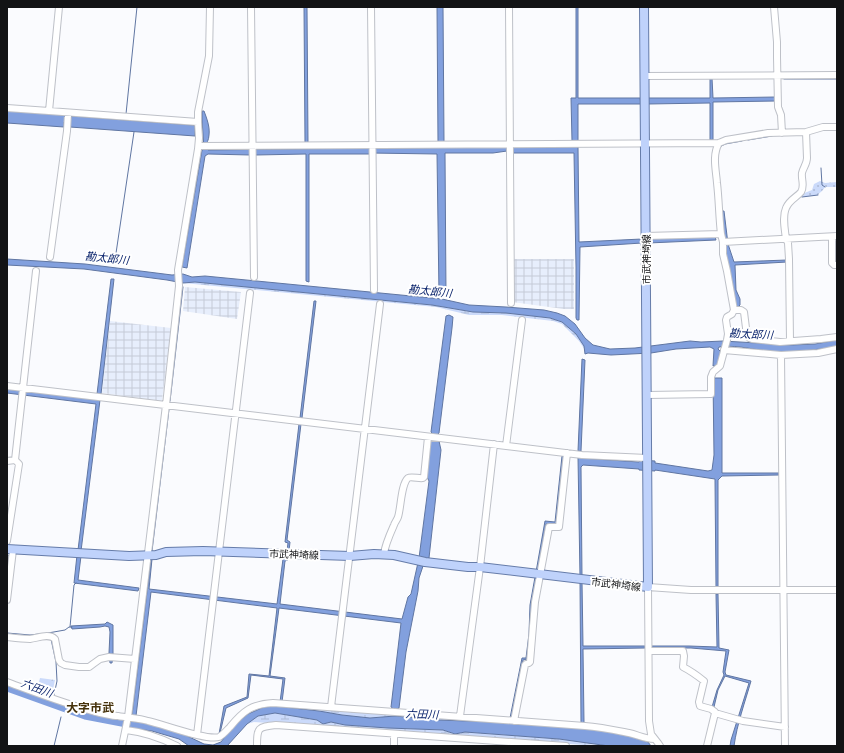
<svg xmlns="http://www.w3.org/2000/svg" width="844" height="753" font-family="Signika,'Noto Sans JP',sans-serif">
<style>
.industrial{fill:url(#industrial-grid)}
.grass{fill:url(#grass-dots)}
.forest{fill:url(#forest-crowns)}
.wetland{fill:url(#wetland-marsh)}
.water{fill:#82a0de;stroke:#6076a2}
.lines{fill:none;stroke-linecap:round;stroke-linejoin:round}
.stream{stroke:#6076a2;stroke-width:1}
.river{stroke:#82a0de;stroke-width:7}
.minor-casing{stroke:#bec1c8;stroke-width:8}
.major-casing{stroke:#667ca9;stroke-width:10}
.minor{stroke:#fff;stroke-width:6}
.major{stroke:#bfd2fb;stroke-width:8}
.labels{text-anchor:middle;stroke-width:4;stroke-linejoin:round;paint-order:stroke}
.street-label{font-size:10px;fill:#121315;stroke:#fff}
.water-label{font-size:11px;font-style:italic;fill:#0d266e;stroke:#fff}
.quarter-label{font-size:12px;font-weight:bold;fill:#46320b;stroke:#fff}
</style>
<defs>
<pattern id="industrial-grid" width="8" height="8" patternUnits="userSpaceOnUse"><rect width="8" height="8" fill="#e7eefc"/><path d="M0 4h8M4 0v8" fill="none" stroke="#c5cbd7"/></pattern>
<pattern id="grass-dots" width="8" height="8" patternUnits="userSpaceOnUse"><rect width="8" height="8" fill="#cbdafa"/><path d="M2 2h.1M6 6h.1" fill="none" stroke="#adbad5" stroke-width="1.8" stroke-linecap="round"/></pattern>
<pattern id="forest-crowns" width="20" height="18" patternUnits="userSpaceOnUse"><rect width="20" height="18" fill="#cbdafa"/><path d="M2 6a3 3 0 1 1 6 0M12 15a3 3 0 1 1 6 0" fill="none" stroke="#adbad5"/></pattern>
<pattern id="wetland-marsh" width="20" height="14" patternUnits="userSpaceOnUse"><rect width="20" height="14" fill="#cbdafa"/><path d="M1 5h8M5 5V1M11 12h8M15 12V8" fill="none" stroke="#adbad5"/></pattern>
</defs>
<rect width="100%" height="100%" fill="#fafbfe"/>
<path class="industrial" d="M512,259h62v50h-10l-52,-7z
M185,287l56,5 -4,27 -54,-8z
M110,321l61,7 -9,73 -60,-8z"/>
<path class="grass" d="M820,181l5,2 12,-1v5h-12c-2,4 -5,5 -7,8l-16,2v-3l10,-4 2,-6z"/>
<path class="forest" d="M40,678l15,2 -3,14 -15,-4z"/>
<path class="wetland" d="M195,282l237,23 41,7 33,1 44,5 12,4 14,12 8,12 1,4 -6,-9 -17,-17 -9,-3 -51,-6h-33l-33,-8 -253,-24z
M281,707l213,15 -55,-2 -44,-4 -25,2 -28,-3 -23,-4z
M275,713l42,7 6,4 8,-2 14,3 43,3 55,2 12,4 10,-2 94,7 44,5 -19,1 -330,-23 -7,2 11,-8z"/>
<path class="water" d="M304,7h3l1,136h-3z
M437,7h6l1,135h-6z
M576,7h2v91h62l1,6h-63v37h-6l-1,-43h5z
M710,78h2l1,20 63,-1v4l-63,1v38h-3v-37l-62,1v-6h62z
M7,111l57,4 1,2v3h5l2,-4 120,9 3,1v10l-125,-9 -6,-5v5l-57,-4z
M202,111h2c3,8 6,16 5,24 0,5 -3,8 -3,13l2,2 161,-2 1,1h4l2,-1 129,-1c3,2 6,2 9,0l63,-1 1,1 1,95 63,-3v4l-62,4 -1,73h-2l-1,-2v-51l-2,-114h-61l-6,-2 -14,2h-48l1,142 -7,-1 -2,-140 -67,-1 -1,1h-60v128l-3,-1v-127l-50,1 -1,-2h-5v2l-42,-1 -3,2 -18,112 -5,-1 20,-117 2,-1 -2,-29z
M722,211h2l4,33 6,18 53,-2v2l-52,3 1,25 4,9v6l-2,2 -3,-2 -11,-52c1,-6 4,-11 0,-16z
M707,236l8,1 1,3 -68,3v-4z
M7,259l78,5 87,11 11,-1 9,3 13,-1 237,23 27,6 37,2 38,3 13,3 8,3 10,8 10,14 8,7 17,4 25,-1 55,-7 11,1 22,-1 68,4 24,-1 22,-4v7c-18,2 -37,5 -56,5 -21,0 -42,-8 -62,-5l-1,2 3,3 -3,13 -5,1 1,-17 -4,-2 -34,2 -25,4 -40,2 -23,-2 -3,1 -1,-8 -8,-12 -14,-12 -12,-4 -44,-5 -33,-1 -41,-7 -237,-23 -12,1 -16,-3 -83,-11 -77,-4z
M111,279h3l-13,115h-4z
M314,301h2l-14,117h-2z
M449,315l4,2 -1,11 -13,105 -2,2v5l2,1 2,9 -12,108 -5,2 -1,6 -4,12 -1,13 -12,61 -7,56 -4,2 -4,-3 10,-84 -122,-15 -9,68 15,2 -3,24h-2l3,-23 -32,-4 -3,23 -22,10 -6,25 -1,1 5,-28 23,-9 2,-23 20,2 8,-68 -126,-16 -15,124 -4,-1 19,-156h1l-3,30 128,15 6,-45 3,-1 1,-2h1v4l-3,1 -5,43 122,15 6,-22 3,-3 8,-36 10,-77 -2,-4 3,-37h3l1,-5 -3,-3 15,-116z
M582,359l3,1 -4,91h-3z
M713,378h9v95h57v2l-57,1 -4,4v107h-2l-1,-108 -60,-9v1l-16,-1v-1l-56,-4 -2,2 1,110h-2l-2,-120h3v1l58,4 1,-2 15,1v2l53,8 4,-1 2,-15z
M7,389l93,11 -19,151 -3,-1 18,-146 -89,-11z
M299,424h2l-14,116 3,2 -1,9h-2l1,-8 -3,-1z
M562,456h3l-8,69 -11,-1 -8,48h-2l9,-51 10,1z
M77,555l4,1 -3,24 61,8 -1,3 -64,-8z
M535,577h2l-10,82 -4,1 -11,58h-2l12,-60h4l3,-24 1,-29z
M580,582h2l1,64h62v2l-62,1 1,74h-3z
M716,594h2l1,54 10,2 -4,22 1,3 25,6c-6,21 -14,43 -17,65h-4l1,-6 18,-57 -24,-7 -7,14 -4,17h-2l5,-17 7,-15 -1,-3 3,-21 -35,-3h-39v-2h37l28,1z
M107,622l6,3v29l-1,9h-2l-1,-10 1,-21 -1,-5 -4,-1 -5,1 -28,2 -1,-3 34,-2z
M276,706l43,5 23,4 28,3 25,-2 44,4 55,2 88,6 28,4 22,5 16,5 3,4h-42l-50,-7 -94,-7 -10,2 -12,-4 -55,-2 -43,-3 -14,-3 -8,2 -6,-4 -42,-7 -17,3 -11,8 -20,22h-38l-10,-7 -27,-8 -23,-3 2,-7 20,3 32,10 21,10 9,1 8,-3 11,-15 16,-13 16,-7z"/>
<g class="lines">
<path class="stream" d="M784,79h53
M126,114l11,-107
M748,140l24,-4
M720,147l5,-3 17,-3
M821,168l1,17 3,2
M802,197l16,-2
M115,260l19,-128
M170,401l13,-114
M152,551l17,-142
M7,554l2,2 -2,12
M694,587h8
M706,587h10
M70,627l4,-42 2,-2
M7,633l23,2 9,-1
M48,633l17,-3 4,-3h3
M51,639l5,23 1,19 -3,14
M54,746l7,-29"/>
<path class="river" d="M7,688l78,28 47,9"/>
<g class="minor-casing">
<path id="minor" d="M59,7l-10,104 149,11
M251,7l3,270
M371,7l3,283
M509,7l2,296
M774,7l3,35v15l1,50 3,8 1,18
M644,76l193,-1
M7,108l42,3
M719,143c-7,12 -3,27 -2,40 2,17 2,34 4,51
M199,146l520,-3 7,-3 42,-7 38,-1 17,-5h14
M645,236l76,-2 2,8 114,-6
M832,237v26l2,2h3
M50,257l17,-126 1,-18
M734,310h7l3,2 3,24 2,2 3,1 28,3 41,-3 16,-2
M790,341l-1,-82 -1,-16 -2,-4c-1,-9 -4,-22 0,-31 3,-8 11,-11 15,-16 4,-6 0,-13 1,-19 1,-5 5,-9 5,-15l-1,-26
M724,350l57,5 37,-2 19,-4
M781,355l4,391
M7,386l575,69 65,3
M647,395l64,-1v-17l2,-5 7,-6 7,-26 1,-6 -2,-14 1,-3 5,-3 2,-4 -7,-39 -4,-17v-12
M506,446l16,-126
M15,460l21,-189
M7,461l8,-1
M7,541l12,-77 -4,-4
M384,554c1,-9 6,-20 10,-29 1,-3 3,-5 4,-8 3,-9 3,-33 10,-39 3,-2 12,1 15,0l1,-1 4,-40
M7,600l6,-50
M7,637c8,1 15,2 23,2 8,-1 19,-6 25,0l4,21 2,3 4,2 14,2h10l4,-3 7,-5 9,-2 26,2
M649,651h34l1,5 -1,11c6,3 16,10 21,14l-5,21 1,4 11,3 4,3v1l28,8 42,6
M7,682c30,11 61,23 93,31 6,1 12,3 18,3 10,2 20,2 30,5 15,3 58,20 71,16 4,-2 8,-7 11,-10 13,-16 22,-23 43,-24l312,23c15,1 29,4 44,7 9,2 16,6 25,6
M331,707l49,-403
M460,716l20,-149 14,-123
M514,721l11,-56 1,-1 3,-1 1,-1 5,-60 14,-75h10l8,-74
M126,730c18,2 35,8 51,16
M197,735l53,-442
M122,746l6,-29 38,-312 13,-119 -1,-16 20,-121 1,-11 -1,-16v-10l11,-56 1,-49
M257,746c0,-19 1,-19 19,-21l290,21
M394,746v-12
M660,746l-2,-3 -7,-9 -2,-13 -1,-134 43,3h146
M707,746l8,-33"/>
</g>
<g class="major-casing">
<path id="major" d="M7,549l122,7 27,-1 10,-3 37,-1 147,5 24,-2 20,1 31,7 43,5h12l168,20 -4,-580"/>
</g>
<use href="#minor" class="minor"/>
<use href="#major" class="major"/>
</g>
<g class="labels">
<g class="street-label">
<text transform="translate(646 259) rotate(-90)" y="4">市武神埼線</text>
<text transform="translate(294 554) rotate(2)" y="4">市武神埼線</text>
<text transform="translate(616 584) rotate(7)" y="4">市武神埼線</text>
</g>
<g class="water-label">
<text transform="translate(107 258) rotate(6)" y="4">勘太郎川</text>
<text transform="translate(430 291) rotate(6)" y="4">勘太郎川</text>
<text transform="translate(751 334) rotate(3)" y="4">勘太郎川</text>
<text transform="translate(37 688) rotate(20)" y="4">六田川</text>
<text transform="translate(422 714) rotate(2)" y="4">六田川</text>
</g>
<g class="quarter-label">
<text x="90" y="712">大字市武</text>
</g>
</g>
<rect width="844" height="753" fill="none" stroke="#121315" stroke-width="16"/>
</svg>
